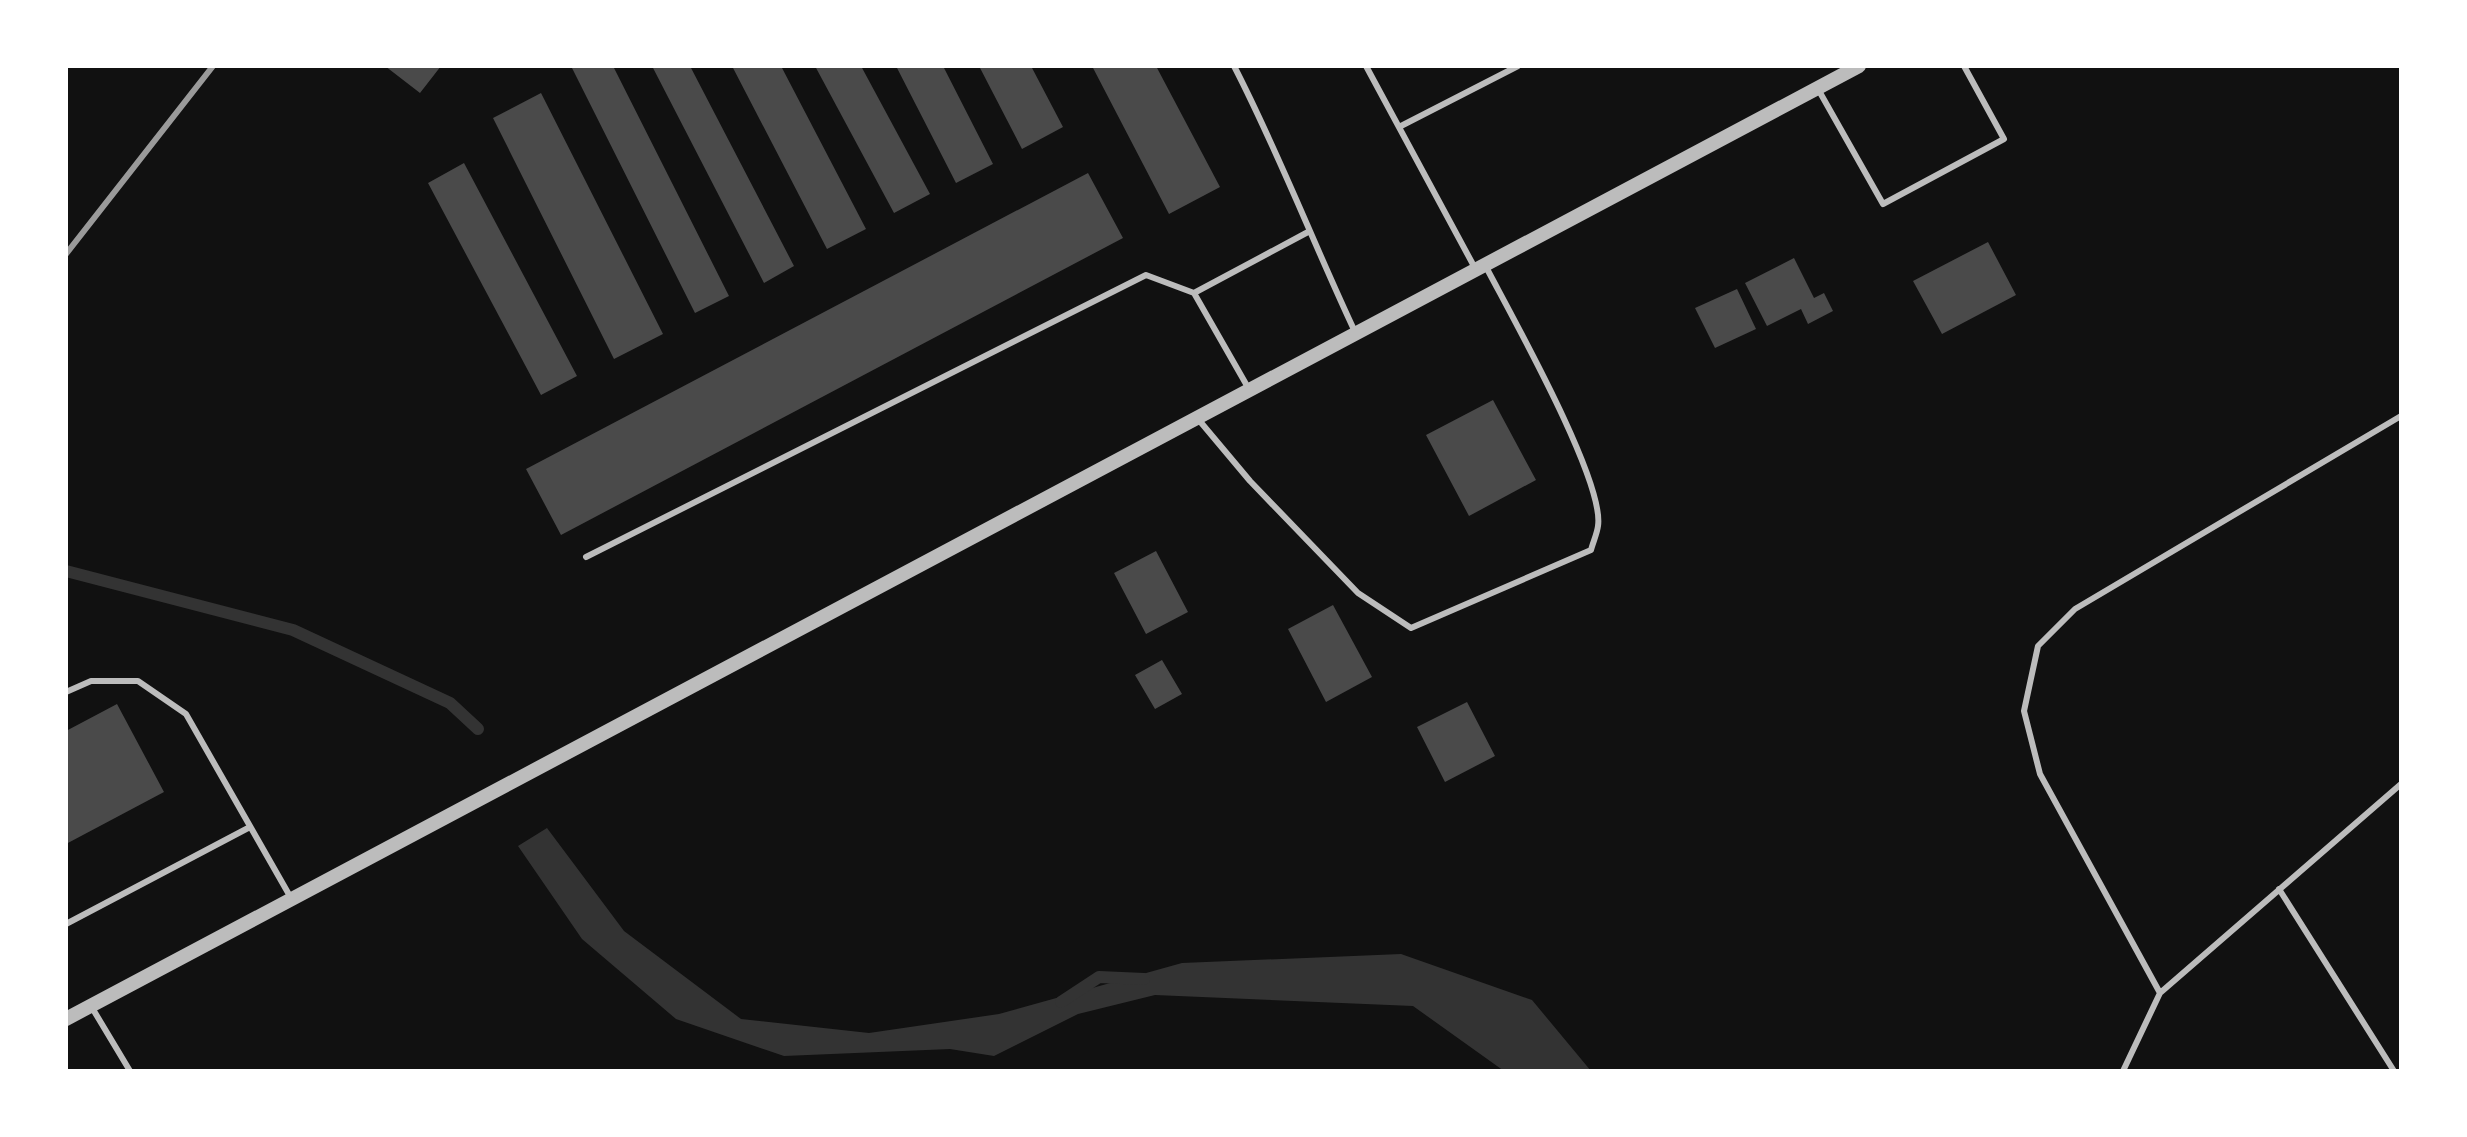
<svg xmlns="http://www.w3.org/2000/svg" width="2467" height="1137" font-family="'Archivo Narrow',sans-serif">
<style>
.water{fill:#333}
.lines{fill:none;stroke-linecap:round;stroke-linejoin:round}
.stream{stroke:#333;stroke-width:12}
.building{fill:#4a4a4a}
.service{stroke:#bcbcbc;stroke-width:6}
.tertiary{stroke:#bcbcbc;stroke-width:14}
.rail{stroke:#9a9a9a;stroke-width:6}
</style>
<rect width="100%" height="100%" fill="#111"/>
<path class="water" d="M547,828l77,103 117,88 128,14 130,-19 183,-51 219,-9 131,46 59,71h-87l-91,-65 -258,-11 -77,19 -84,42 -44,-7 -166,7 -108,-37 -94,-80 -64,-93z"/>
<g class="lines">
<path class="stream" d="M66,571l227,59 157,73 28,26
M1061,1002l38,-25 45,2"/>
</g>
<path class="building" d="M385,66h56l-21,27z
M571,66h42l116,230 -34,17z
M652,66h38l104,200 -30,17z
M732,66h49l85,163 -39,20z
M815,66h46l69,128 -36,19z
M896,66h47l50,98 -37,19z
M979,66h52l32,61 -41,22z
M1092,66h64l64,121 -51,27z
M541,93l122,241 -49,25 -121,-241z
M464,163l113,213 -36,19 -113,-212z
M1088,173l35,65 -562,297 -35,-66z
M1988,242l28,53 -74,39 -29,-53z
M1794,258l20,40 10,-5 9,18 -25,13 -7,-15 -34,17 -22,-43z
M1737,289l19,40 -41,19 -20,-40z
M1493,400l43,80 -67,36 -43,-81z
M1156,551l32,61 -42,22 -32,-61z
M1333,605l39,72 -46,25 -38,-73z
M1162,660l20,34 -27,15 -20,-34z
M1467,702l28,54 -50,26 -28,-55z
M117,704l47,88 -98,52v-113z"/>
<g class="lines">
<path class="service" d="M1234,66c45,87 80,179 122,268
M1366,66l110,204
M1818,89l65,115 121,-65 -40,-73
M1399,127l119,-61
M1194,293l56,98
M1198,419l52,62 108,112 53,35 180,-78c2,-8 6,-16 7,-24 7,-45 -88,-213 -113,-261
M586,557l560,-282 48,18 114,-61
M66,692l25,-11h47l48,33 105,184
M2279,889l115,182
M66,924l184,-97
M2160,993l-120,-219 -16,-63 14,-65 37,-37 326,-193
M91,1006l39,65
M2123,1071l37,-78 241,-209"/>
<path class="tertiary" d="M66,1019l1793,-953"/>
<path class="rail" d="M66,254l147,-188"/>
</g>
<rect width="2467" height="1137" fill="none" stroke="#ffffff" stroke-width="136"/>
</svg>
